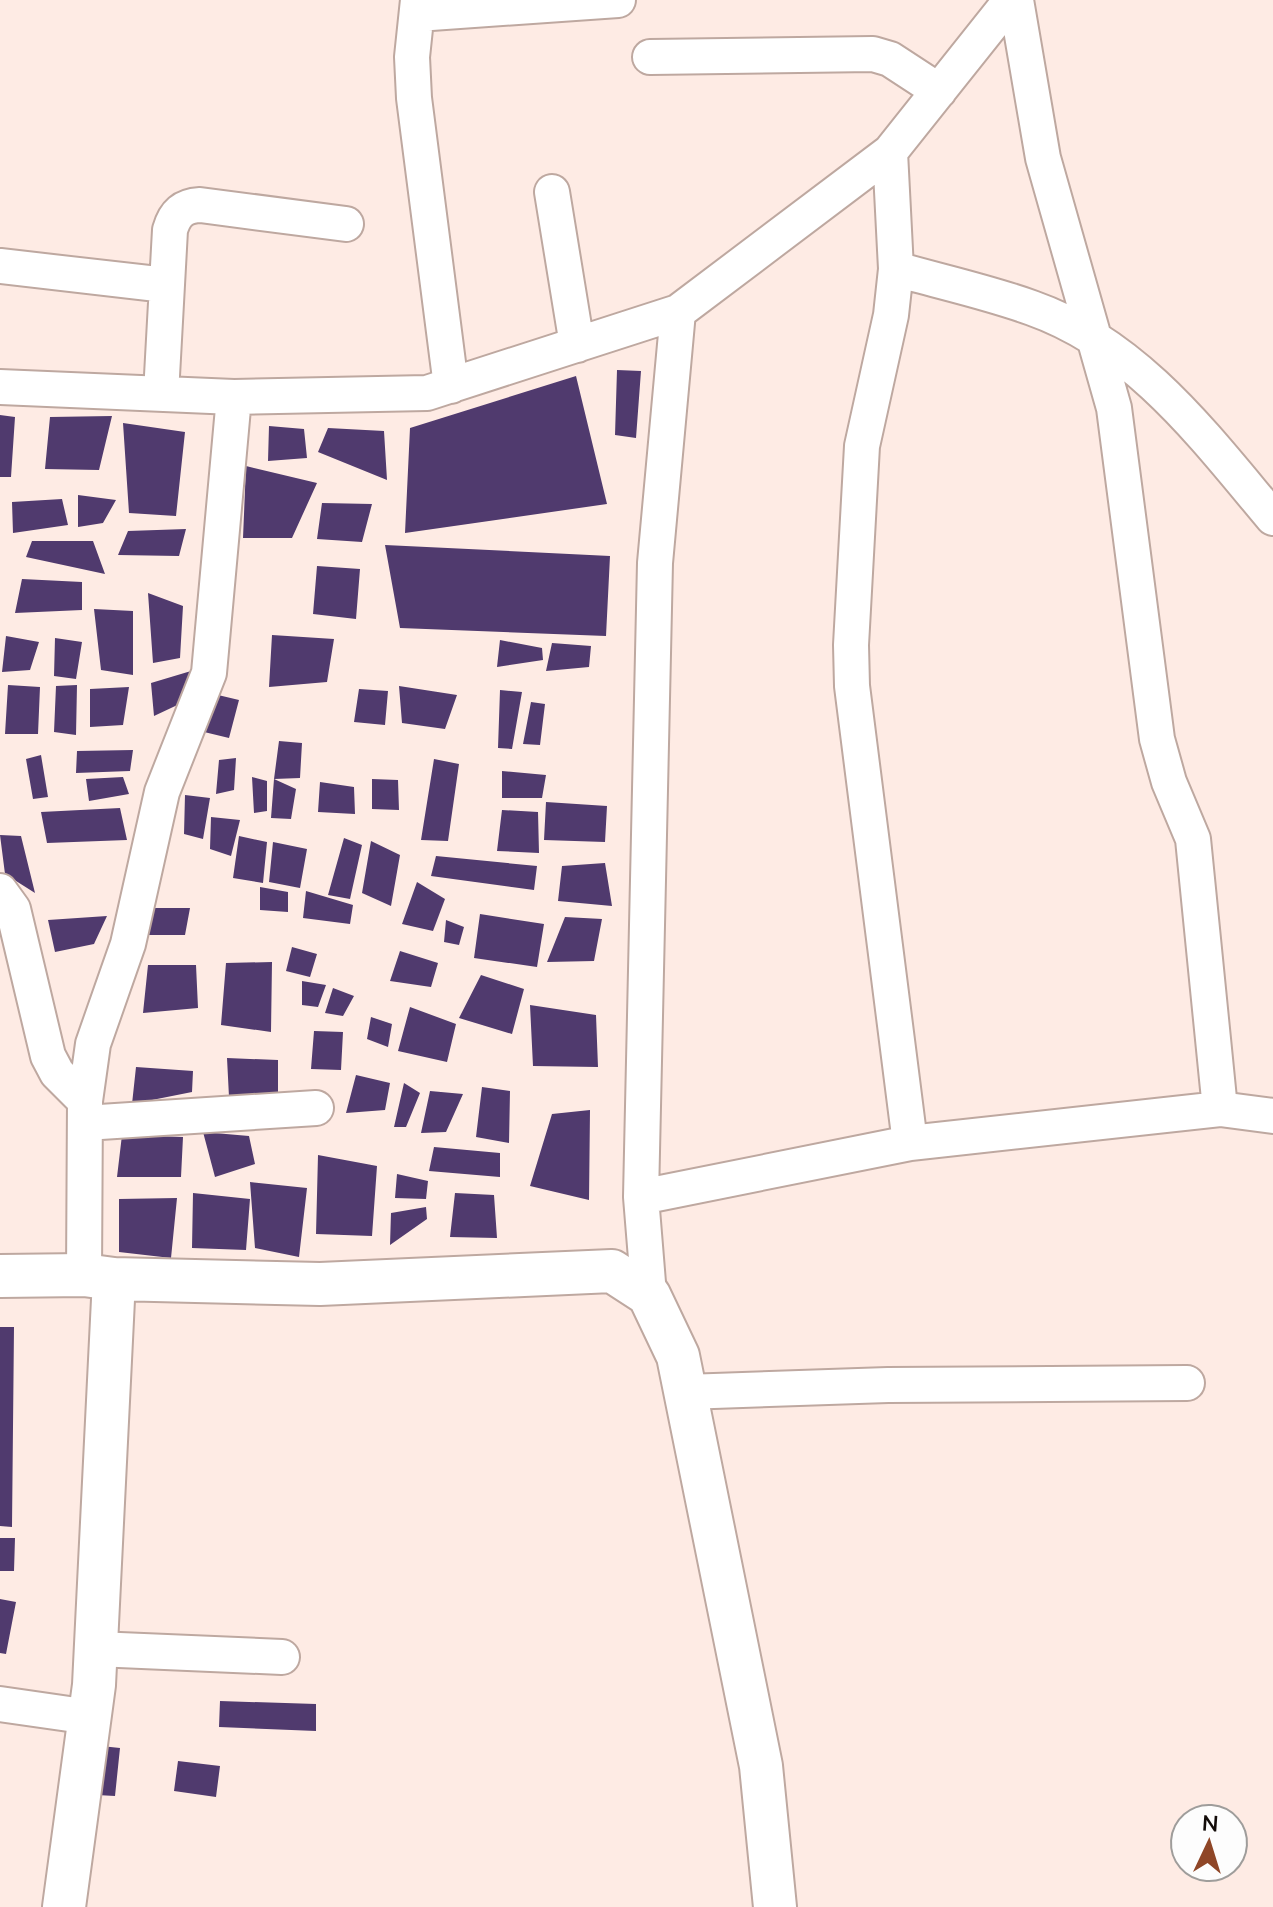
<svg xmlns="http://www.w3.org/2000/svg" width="1273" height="1907" font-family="'Nunito Sans',sans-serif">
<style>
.building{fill:#503a6e}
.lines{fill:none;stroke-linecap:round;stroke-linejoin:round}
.minor-casing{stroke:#bea8a0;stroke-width:38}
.tertiary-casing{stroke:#bea8a0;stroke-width:46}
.minor{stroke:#fff;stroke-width:34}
.tertiary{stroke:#fff;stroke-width:42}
</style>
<rect width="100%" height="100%" fill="#feebe4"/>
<path class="building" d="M617,370l24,1 -5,67 -21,-3z
M576,376l31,128 -202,29 5,-105z
M0,415l15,2 -4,60h-11z
M112,416l-13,54 -54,-1 5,-52z
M123,423l62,9 -9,84 -47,-3z
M269,426l35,3 3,29 -39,3z
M328,428l56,3 3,49 -69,-28z
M246,466l71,17 -25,55h-49z
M78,495l38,5 -13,23 -25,4z
M62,499l6,26 -55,8 -1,-31z
M322,503l50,1 -10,38 -45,-3z
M186,529l-7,27 -61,-1 10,-24z
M32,541h61l12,33 -79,-17z
M385,545l225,11 -4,80 -206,-8z
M317,566l43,3 -4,50 -43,-5z
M22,579l60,3v28l-67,3z
M148,593l35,13 -3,52 -27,5z
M94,609l39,2v64l-32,-5z
M272,635l62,4 -7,43 -58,5z
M6,636l33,6 -9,28 -28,2z
M55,638l27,4 -6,37 -22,-3z
M500,640l42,8 1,12 -46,7z
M552,643l39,3 -2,21 -43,4z
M191,671l-3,29 -34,16 -3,-33z
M8,685l32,2 -2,47h-33z
M77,685l-1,50 -22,-3 2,-46z
M399,686l58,9 -12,34 -43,-6z
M129,687l-6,38 -33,2v-38z
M359,689l29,2 -3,34 -31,-3z
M500,690l22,2 -10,57 -14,-1z
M218,695l21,5 -10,38 -29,-7z
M531,702l14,2 -5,41 -17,-1z
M279,741l23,2 -2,35 -26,1z
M133,750l-3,21 -54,2 1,-22z
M41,755l7,42 -15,2 -7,-40z
M236,758l-2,32 -18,4 3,-34z
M434,759l25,5 -11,77 -27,-1z
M502,771l44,4 -4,23h-40z
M123,777l6,17 -40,7 -3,-22z
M252,777l15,4v30l-13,2z
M274,779l22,10 -5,30 -20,-1z
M372,779l26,1 1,30 -27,-1z
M320,782l34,5 1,27 -37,-2z
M185,795l25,3 -7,41 -19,-5z
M546,802l61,4 -2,36 -61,-2z
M120,808l7,32 -80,3 -6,-31z
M502,810l36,2 1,41 -42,-2z
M211,817l29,3 -9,36 -21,-7z
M0,835l21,1 14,57 -30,-19z
M239,836l28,6 -4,41 -30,-5z
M344,838l18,7 -12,54 -22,-4z
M371,841l29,14 -9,51 -29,-13z
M273,842l34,7 -7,39 -31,-6z
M436,856l101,10 -3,24 -103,-14z
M605,863l7,43 -54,-5 4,-35z
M417,882l28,17 -12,32 -31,-7z
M260,887l28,5v20l-28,-2z
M306,891l47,14 -3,19 -47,-6z
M151,908h39l-5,27h-40z
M480,914l64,10 -7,43 -63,-9z
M107,916l-13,28 -39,8 -7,-32z
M565,917l37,2 -8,42 -47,1z
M446,920l18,7 -5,18 -15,-3z
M292,947l25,7 -7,23 -24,-6z
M400,951l38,12 -7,24 -41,-6z
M272,962l-1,70 -50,-7 5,-62z
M148,965h48l2,43 -55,5z
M481,975l43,14 -12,45 -53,-16z
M302,981l24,4 -8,22 -16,-2z
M333,988l21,8 -11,20 -18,-3z
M530,1005l66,10 2,52 -65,-1z
M410,1007l46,17 -9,38 -49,-11z
M371,1017l21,7 -4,23 -21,-8z
M314,1031l29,1 -2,38 -30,-1z
M227,1058l51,2v41l-49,-4z
M136,1067l57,4 -1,21 -60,12z
M356,1075l34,8 -5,27 -39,3z
M404,1083l16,10 -14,34h-12z
M482,1087l28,4 -1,52 -33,-6z
M430,1091l33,3 -17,38 -25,1z
M590,1110l-1,90 -59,-14 22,-72z
M203,1132l46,4 6,28 -40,13z
M122,1135l61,2 -2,40h-64z
M434,1147l66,6v24l-71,-6z
M318,1155l59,11 -5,70 -56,-2z
M397,1174l31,7 -2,18 -31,-1z
M250,1182l57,6 -8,69 -44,-9z
M193,1193l57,6 -4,51 -54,-2z
M455,1193l39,2 3,43 -47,-1z
M177,1198l-6,60 -52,-6v-53z
M426,1207l1,12 -37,26 1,-32z
M0,1327h14l-2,200 -12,-1z
M0,1538h15l-1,33h-14z
M0,1599l16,3 -10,52 -6,-1z
M220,1701l96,3v27l-97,-4z
M101,1746l19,2 -5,48 -18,-1z
M178,1761l42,5 -4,31 -42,-6z"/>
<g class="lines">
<g class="minor-casing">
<path id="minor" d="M418,0l-6,57 2,41 37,288
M1016,0l27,158 71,250 43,331 12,43 24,57 27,270
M417,14l201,-14
M650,57l223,-3 17,5 49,32
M890,152l6,117 -5,46 -29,131 -11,199 1,41 58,457
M552,192l25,153
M0,266l166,19
M896,269c45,13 92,23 136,39 105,37 172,128 241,210
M0,387l234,10
M161,394l9,-164c5,-17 13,-24 30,-25l146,19
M0,891l13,18 35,147 9,17 28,28
M85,1123l231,-15
M641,1197l269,-54 310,-34 53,7
M84,1275l1,-174 8,-57 35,-100 34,-152 47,-119 25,-276 193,-4 251,-81
M649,1295l-8,-98 14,-634 23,-251 212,-160 121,-152
M685,1392l203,-7 299,-2
M96,1649l186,8
M0,1704l90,13"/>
</g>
<g class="tertiary-casing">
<path id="tertiary" d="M0,1276l84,-1 30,4 206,5 292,-13 37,24 29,61 83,410 14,141
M64,1907l30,-222 20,-406"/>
</g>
<use href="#minor" class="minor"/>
<use href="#tertiary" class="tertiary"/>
</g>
<g transform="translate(1209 1843) rotate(4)"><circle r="38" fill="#fdfdfd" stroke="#9f9d9b" stroke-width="2"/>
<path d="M0-6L14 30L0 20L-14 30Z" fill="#8f4627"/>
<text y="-12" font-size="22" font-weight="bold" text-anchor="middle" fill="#130c09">N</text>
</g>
</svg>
